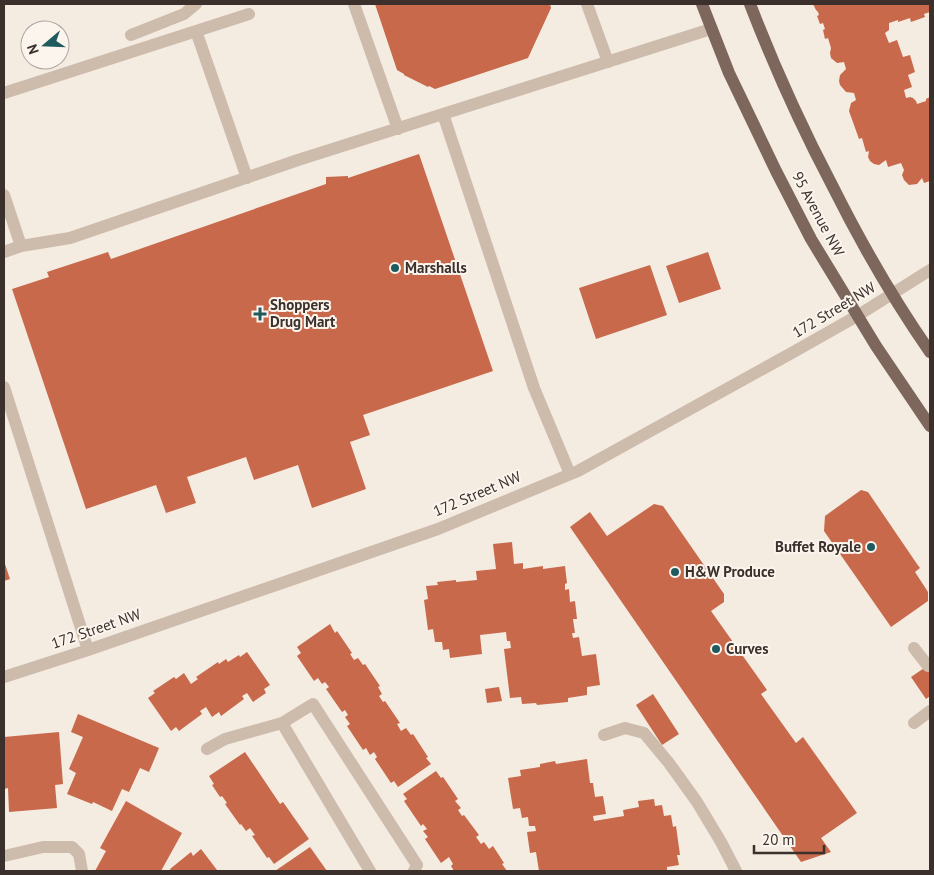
<svg xmlns="http://www.w3.org/2000/svg" width="934" height="875" font-family="'PT Sans',sans-serif">
<style>
.building{fill:#c8694b}
.lines{fill:none;stroke-linecap:round;stroke-linejoin:round}
.minor{stroke:#cdbbac;stroke-width:12}
.major{stroke:#7d675c;stroke-width:12}
.poi-dot{fill:#1f5a5e;stroke:#fbf5ee;stroke-width:2}
.labels{text-anchor:middle;stroke-width:4;stroke-linejoin:round;paint-order:stroke}
.street-label{font-size:15px;fill:#3b302b;stroke:#fbf5ee}
.poi-label{font-size:15px;font-weight:bold;fill:#3b302b;stroke:#fbf5ee;text-anchor:start}
</style>
<rect width="100%" height="100%" fill="#f4ebe1"/>
<path class="building" d="M375,4h175l1,4 -23,50 -93,31 -6,-3 -1,1 -24,-12v-1l-7,-4z
M813,4h117v8l-6,2 1,3 -14,5 -1,-4 -12,4v-2l-9,3v7l-4,3 4,10 8,-3 6,17 7,-2 5,17 -7,3 4,12 -8,3 2,8 4,-1 3,1 3,3 1,3 9,-3v-2l4,-2v84l-6,2 -2,-5 -5,6 -8,1 -5,-5 -2,-5 2,-5 -3,-7 -13,4 -2,-7 -7,5 -5,-1 -4,-3 -2,-4 1,-6 -3,1 -4,-14 -3,1 -10,-28 2,-8 5,-3 -2,-7 -8,-1 -6,-7 -1,-4 1,-6 6,-6 -2,-7 -7,1 -6,-5 -1,-5 1,-5 -3,-10 -3,1 -2,-9 2,-1 -2,-6 -3,1 -3,-8 2,-1 -1,-3 -2,-2z
M419,154l74,217 -130,44 7,20 -20,7 16,47 -54,19 -14,-43 -44,15 -8,-23 -59,20 9,26 -30,10 -10,-28 -70,24 -74,-220 37,-12 -2,-5 61,-20 3,7 215,-75v-7l22,-1v2z
M708,252l13,37 -42,14 -13,-37z
M650,265l17,50 -71,24 -17,-51z
M861,490l7,2 49,72 3,4 -5,4 13,20v9l-37,26 -67,-96 1,-15z
M654,504l9,2 61,88v8l-13,9 56,79 -6,4 35,49 7,-6 54,76 -36,25 10,14 -30,10 -231,-335 20,-15 17,24z
M512,542l2,22 9,-1v6l20,-3v3l22,-3 2,17 -2,1v6l4,-1 1,13 5,-1 2,18h-4l2,14h-3l1,5 6,-1 3,19 14,-2 4,31 -13,2v8l-19,3v4l-31,3 -1,-2 -14,1 -1,-7 -11,1 -6,-49 7,-1 -1,-7h-3l-1,-9 -26,3 2,19 -32,4 -1,-9 -6,1 -1,-8h-7l-2,-13 -5,1 -4,-30 4,-1 -2,-13 12,-1 -1,-3 19,-2v2l21,-2 -1,-9 20,-2 -3,-25z
M4,561l6,18 -6,2z
M330,624l5,9 2,-2 15,22 -2,1 4,6 4,-2 5,7 2,-1 15,22 -2,1 4,7 -3,2 4,6 2,-1 15,22 -3,1 4,7 5,-3 5,7 2,-1 15,23 -2,1 5,6 -33,23 -4,-6 -3,2 -16,-24 2,-2 -3,-5 -4,3 -4,-7 -3,2 -16,-24 3,-2 -5,-7 3,-2 -3,-5 -3,2 -16,-23 3,-2 -4,-5 -3,2 -4,-6 -4,3 -17,-25 4,-3 -4,-6z
M247,652l23,33 -6,4 2,4 -13,9 -6,-9 -5,3 2,3 -23,17 -2,-4 -7,5 -6,-10 -6,4 2,3 -23,17 -3,-4 -5,4 -23,-33 7,-5 -2,-2 21,-14 2,2 8,-6 7,11 7,-5 -2,-2 22,-15 1,2 7,-5 2,3 11,-7 1,2z
M930,664v32l-4,3 -15,-22z
M499,687l3,14 -15,2 -2,-14z
M653,694l26,40 -17,11 -26,-40z
M78,714l81,34 -10,24 -9,-4 -11,24 -7,-3 -10,22 -19,-9 -1,2 -25,-10 9,-21 -7,-4 14,-32 -12,-5z
M59,732l4,52 -8,1 2,23 -48,4 -1,-24 -4,1v-52z
M245,752l35,52 3,-2 26,37 -35,25 -5,-7 -2,1 -15,-22 3,-1 -5,-7 -4,3 -5,-7 -1,1 -15,-21 2,-1 -5,-7 -2,1 -8,-12 2,-1 -5,-8z
M587,759l3,24h3l2,14 8,-1 3,18 -13,2 1,5 30,-5 -1,-6 16,-3 -1,-6 16,-2 1,7 7,-1 2,11 7,-1 2,12 3,-1 4,29h-3l2,10 -12,2v4h-128l-3,-19 -6,1 -3,-21 9,-1 -1,-5h-6l-1,-9 -6,1 -2,-10 -7,1 -5,-31 13,-2 -1,-6 20,-3v-3l15,-3 1,3z
M436,771l5,7 2,-1 15,22 -3,2 6,7 -3,2 4,6 2,-1 15,20 -3,2 5,7 3,-2 5,7 4,-3 11,17 -2,1 5,7h-53l-3,-5 2,-2 -4,-7 -8,6 -16,-24 3,-2 -5,-6 4,-2 -4,-5 -2,2 -17,-25 3,-2 -4,-5z
M126,801l56,32 -21,38h-66l11,-20 -6,-3z
M310,847l17,24h-52z
M201,849l16,21 -2,1h-44l-1,-2 21,-17 2,4z"/>
<g class="lines">
<path class="minor" d="M354,4l44,125
M587,4l21,58
M196,31l51,147
M131,35l53,-21 12,-10
M4,93l245,-79
M443,114l91,274 36,86
M4,195l17,51
M4,252l17,-6 49,-8 228,-78 413,-131
M4,387l84,263
M914,648l14,18
M4,677l84,-27 350,-121 140,-58 219,-121 60,-34 73,-46
M914,723l16,-12
M604,735l21,-7 19,5 25,30 28,39 24,40 15,29
M207,749l18,-10 57,-16
M4,856l39,-9h29l7,7 3,17
M370,871l-88,-148 31,-19 104,161 -3,6"/>
<path class="major" d="M702,4l27,69 47,98 35,68 65,107 54,80
M750,4c24,62 51,122 82,181 29,58 61,114 98,167"/>
</g>
<g class="poi-dot">
<circle cx="395" cy="268" r="5"/>
<path d="M257.5 306.5h5v5h5v5h-5v5h-5v-5h-5v-5h5z"/>
<circle cx="871" cy="547" r="5"/>
<circle cx="675" cy="572" r="5"/>
<circle cx="716" cy="649" r="5"/>
</g>
<g class="labels">
<g class="street-label">
<text transform="translate(818 214) rotate(62)" y="5">95 Avenue NW</text>
<text transform="translate(834 310) rotate(-31)" y="5">172 Street NW</text>
<text transform="translate(477 494) rotate(-23)" y="5">172 Street NW</text>
<text transform="translate(96 629) rotate(-19)" y="5">172 Street NW</text>
</g>
<g class="poi-label">
<text x="405" y="273">Marshalls</text>
<text x="270" y="310">Shoppers<tspan x="270" dy="17">Drug Mart</tspan></text>
<text x="861" y="552" text-anchor="end">Buffet Royale</text>
<text x="685" y="577">H&amp;W Produce</text>
<text x="726" y="654">Curves</text>
</g>
</g>
<rect width="934" height="875" fill="none" stroke="#3b302b" stroke-width="10"/>
<g transform="translate(45 45) rotate(251)"><circle r="24" fill="#fbf5ee" stroke="#aea6a0"/>
<path d="M0-4L9 19L0 12L-9 19Z" fill="#1f5a5e"/>
<text y="-8" font-size="14" font-weight="bold" text-anchor="middle" fill="#3b302b">N</text>
</g>
<path d="M754 845v8h70v-8" fill="none" stroke="#3b302b" stroke-width="2.5"/>
<text x="762" y="845" font-size="15" fill="#3b302b" stroke="#fbf5ee" stroke-width="4" paint-order="stroke">20 m</text>
</svg>
